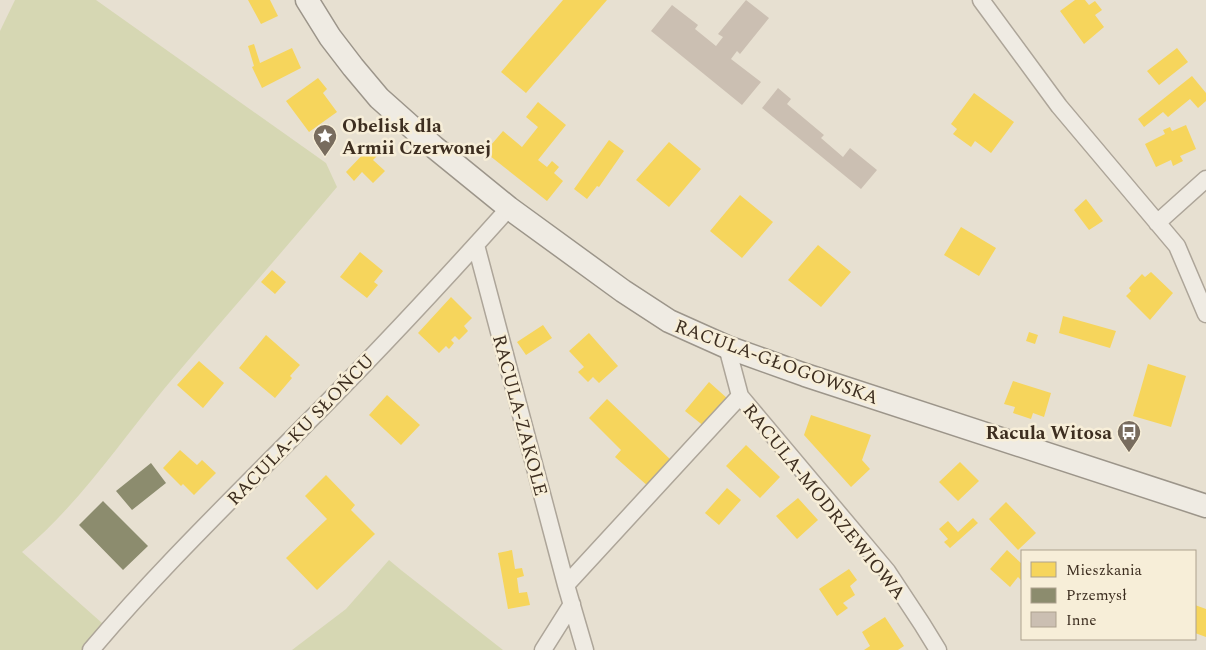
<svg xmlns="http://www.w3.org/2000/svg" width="1206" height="650" font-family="Spectral,serif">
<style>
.green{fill:#d6d7b3}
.homes{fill:#f6d55c}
.industry{fill:#8c8c6e}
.building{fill:#cbbfb2}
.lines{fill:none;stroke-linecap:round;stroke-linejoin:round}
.street-casing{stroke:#ada599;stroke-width:19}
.secondary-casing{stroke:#9c958a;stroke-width:25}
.street{stroke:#efebe3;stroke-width:16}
.secondary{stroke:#efebe3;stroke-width:22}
.labels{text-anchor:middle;stroke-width:5;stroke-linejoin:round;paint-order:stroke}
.poi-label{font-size:19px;font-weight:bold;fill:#3d2e20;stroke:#f7eed8;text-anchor:start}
.street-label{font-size:19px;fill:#3d2e20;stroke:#f7eed8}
</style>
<rect width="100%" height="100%" fill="#e7e0d1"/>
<path class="green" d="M15,0h81l230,163 11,24c-57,68 -116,134 -173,202 -45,55 -86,116 -142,163l89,79 -12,19h-99v-619z
M389,560l12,10 102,80h-211l54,-41z"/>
<path class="homes" d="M248,0h22l8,16 -17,8z
M563,0h44l-81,93 -25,-21z
M1075,0h10l4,5 6,-4 7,9 -7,5 9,12 -20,17 -24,-33z
M254,44l6,19 32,-15 9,20 -39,20 -10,-21 2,-1 -6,-20z
M1177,48l11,14 -29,23 -12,-14z
M1192,76l14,17v8l-8,7 -8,-9 -22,18 -5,-5 -19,15 -6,-8z
M318,78l9,11 -4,4 14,19 -28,20 -23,-31z
M974,93l40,29 -23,31 -16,-12 -4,6 -18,-13 4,-5 -6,-5z
M538,102l28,23 -28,35 9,7 5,-6 7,6 -5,6 9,8 -16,20 -62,-49 18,-21 19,16 16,-20 -12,-10z
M1186,125l10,24 -16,7 3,5 -10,5 -2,-6 -15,7 -11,-23 20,-10 -2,-4 7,-3 2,4z
M609,140l15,11 -25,36 -2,-1 -10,13 -13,-10z
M669,142l32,27 -32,38 -33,-27z
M368,149l9,7 -4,4 12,11 -12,12 -11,-11 -8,9 -8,-9z
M740,195l33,27 -31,36 -32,-27z
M1086,199l17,22 -14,9 -15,-20z
M961,227l35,21 -17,28 -35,-21z
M818,245l33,27 -30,35 -33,-27z
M360,252l23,19 -9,11 4,3 -11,13 -27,-21z
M272,270l14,12 -11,12 -14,-12z
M1151,272l22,21 -23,27 -24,-24 5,-5 -2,-3 13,-14 3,3z
M451,297l21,21 -8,8 4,5 -9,9 -4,-4 -4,4 3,3 -5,6 -3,-3 -7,7 -21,-20z
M1063,316l53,15 -6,17 -51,-15z
M543,325l9,13 -26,17 -9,-13z
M1029,332l9,3 -3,9 -9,-3z
M589,333l29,33 -19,17 -6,-6 -5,5 -10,-10 6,-5 -15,-16z
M266,335l34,30 -10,11 2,2 -17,20 -36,-30z
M199,361l25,22 -21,25 -26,-23z
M1148,364l38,12 -15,51 -38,-11z
M1013,381l38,12 -7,24 -11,-4 -2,6 -18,-6 2,-6 -11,-3z
M709,382l19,17 -23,28 -20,-16z
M387,395l33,30 -19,20 -32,-30z
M607,399l65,62 -23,26 -34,-30 6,-7 -32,-32z
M811,415l60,20 -9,25 8,9 -19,18 -47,-52z
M746,445l34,32 -20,21 -34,-32z
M180,450l17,15 5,-5 14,13 -22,22 -11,-11 -2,2 -18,-18z
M960,462l19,19 -21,20 -19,-19z
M326,475l29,30 -4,5 24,24 -58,56 -31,-32 41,-39 -22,-23z
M727,488l14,12 -22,25 -14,-12z
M798,498l20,22 -21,19 -21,-23z
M1006,502l30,31 -18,17 -29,-31z
M973,518l5,5 -28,25 -6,-6 4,-3 -9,-10 9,-8 10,11z
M512,550l3,19 7,-1 2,8 -7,2 2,15 8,-1 3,13 -22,4 -10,-56z
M1007,550l15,14v17l-4,-4 -8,10 -20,-18z
M849,569l8,11 -7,6 5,9 -12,8 5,5 -11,8 -18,-27z
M1195,605l11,4v28l-11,-4z
M885,617l19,29 -6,4h-34l6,-4 -8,-14z"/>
<path class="industry" d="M151,463l15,20 -34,27 -16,-19z
M103,501l45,45 -25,24 -44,-45z"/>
<path class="building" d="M746,0l23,18 -29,36 -3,-3 -6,8 30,23 -19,23 -91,-74 21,-26 26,20 -3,4 21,17 7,-9 -5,-3z
M778,88l13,11 -4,5 37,31 -3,3 22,19 7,-9 27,22 -16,19 -99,-81z"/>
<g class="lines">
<g class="street-casing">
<path id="street" d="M981,0l78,106 118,140 29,68
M1157,223l49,-44
M476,245l90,340 19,65
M727,347l13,49 147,175 35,53 16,26
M566,585l174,-189
M91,650c65,-77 137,-147 208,-219 72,-72 142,-147 210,-223
M543,650l29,-46"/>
</g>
<g class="secondary-casing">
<path id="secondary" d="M307,0l23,37 23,30 26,31 55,49 75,61 114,83 46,30 58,26 78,28 401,131"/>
</g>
<use href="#street" class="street"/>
<use href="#secondary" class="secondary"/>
</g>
<defs>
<g id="sight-pin" transform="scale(1.25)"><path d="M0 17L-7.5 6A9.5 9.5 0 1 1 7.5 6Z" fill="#786c5e" stroke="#f7eed8"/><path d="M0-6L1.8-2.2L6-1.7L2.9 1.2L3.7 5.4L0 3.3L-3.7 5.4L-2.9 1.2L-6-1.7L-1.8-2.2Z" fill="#fff"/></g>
<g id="bus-pin" transform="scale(1.25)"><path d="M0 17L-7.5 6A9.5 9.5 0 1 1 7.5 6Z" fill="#786c5e" stroke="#f7eed8"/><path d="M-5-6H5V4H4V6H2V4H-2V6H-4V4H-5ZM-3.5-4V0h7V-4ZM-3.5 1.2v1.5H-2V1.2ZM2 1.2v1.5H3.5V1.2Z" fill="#fff"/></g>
</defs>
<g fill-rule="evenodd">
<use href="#sight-pin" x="325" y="136"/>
<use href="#bus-pin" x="1129" y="432"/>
</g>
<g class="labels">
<g class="poi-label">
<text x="342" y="132">Obelisk dla<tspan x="342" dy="22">Armii Czerwonej</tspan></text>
<text x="1112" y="439" text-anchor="end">Racula Witosa</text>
</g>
<g class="street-label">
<text transform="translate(777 361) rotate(20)" y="7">RACULA-GŁOGOWSKA</text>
<text transform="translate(521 415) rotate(75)" y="7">RACULA-ZAKOLE</text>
<text transform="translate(300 429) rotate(-46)" y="7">RACULA-KU SŁOŃCU</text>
<text transform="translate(825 501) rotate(51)" y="7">RACULA-MODRZEWIOWA</text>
</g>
</g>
<rect x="1021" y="550" width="175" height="90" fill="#f7eed8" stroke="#ada18e"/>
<rect x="1031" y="562" width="25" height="15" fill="#f6d55c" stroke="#ada18e"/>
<text x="1066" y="575" font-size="15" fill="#3d2e20">Mieszkania</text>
<rect x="1031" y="588" width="25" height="15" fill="#8c8c6e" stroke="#ada18e"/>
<text x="1066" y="600" font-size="15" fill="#3d2e20">Przemysł</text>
<rect x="1031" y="612" width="25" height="15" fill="#cbbfb2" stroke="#ada18e"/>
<text x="1066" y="625" font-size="15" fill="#3d2e20">Inne</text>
</svg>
